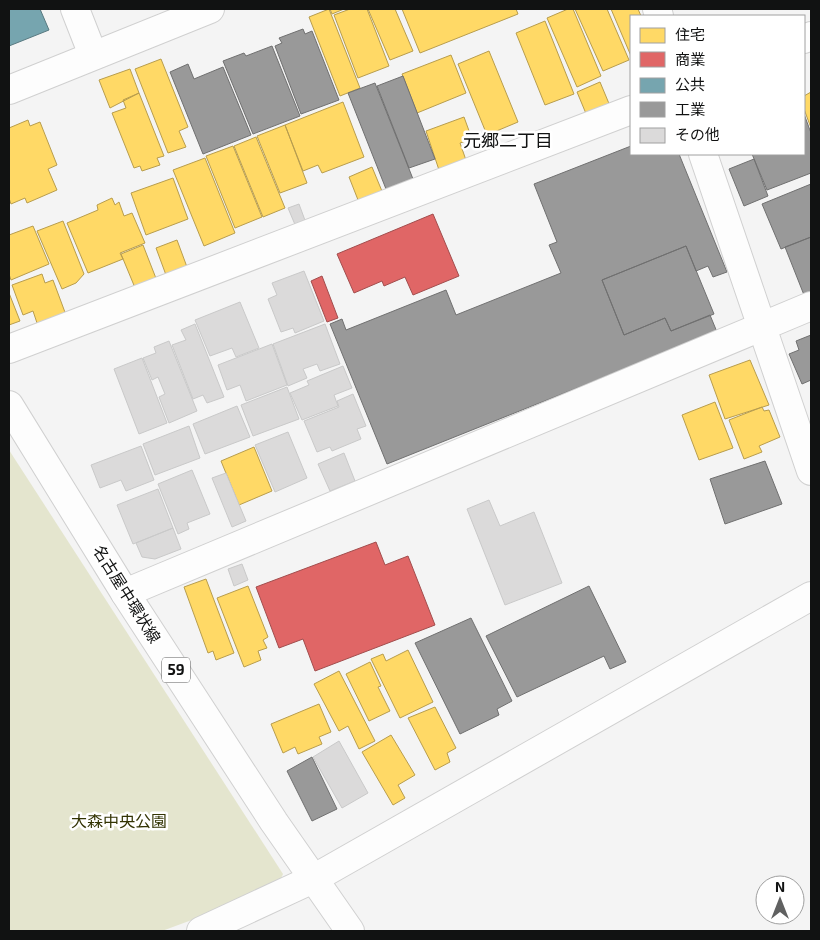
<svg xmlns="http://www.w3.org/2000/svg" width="820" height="940" font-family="'Exo 2','Noto Sans JP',sans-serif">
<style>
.green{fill:#e4e5ce}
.homes{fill:#ffd966;stroke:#b89d4d}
.shops{fill:#e06666;stroke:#a24d4d}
.public{fill:#76a5af;stroke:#587980}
.industry{fill:#999;stroke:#707070}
.building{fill:#dbdada;stroke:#c9c9c9}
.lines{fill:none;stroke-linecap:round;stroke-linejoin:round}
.minor-casing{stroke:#d0d0d0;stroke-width:30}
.primary-casing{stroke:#d0d0d0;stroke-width:30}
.minor{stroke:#fdfdfd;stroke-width:28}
.primary{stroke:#fdfdfd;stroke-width:28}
.labels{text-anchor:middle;stroke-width:5;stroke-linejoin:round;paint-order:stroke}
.shield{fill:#fff;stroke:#585959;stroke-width:1}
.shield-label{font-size:15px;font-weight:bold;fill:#111212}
.street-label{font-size:16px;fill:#111212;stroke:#fff}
.park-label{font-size:16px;fill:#333404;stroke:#fff}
.neighbourhood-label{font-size:18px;fill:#111212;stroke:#fff}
</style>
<rect width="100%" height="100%" fill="#f4f4f4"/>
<path class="green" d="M9,450l274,424 -7,15 -114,42h-153z"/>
<path class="homes" d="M329,9l31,79 -20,8 -31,-79z
M330,9h14l-12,5z
M350,9h17l22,57 -31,12 -24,-63z
M368,9h27l18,42 -23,9z
M402,9h114l2,5 -98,39z
M568,9h5l28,67 -24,11 -30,-69z
M575,9h32l22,51 -26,11z
M611,9h27l3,7h-10v40z
M545,21l29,73 -29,11 -29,-72z
M489,51l29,71 -31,13 -29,-71z
M451,55l15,38 -49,20 -15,-39z
M161,59l27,68 -9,4 7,16 -18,6 -33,-84z
M130,69l9,24 -29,15 -11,-28z
M600,82l10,24 -23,10 -10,-24z
M811,92v36l-7,-19v-13z
M139,93l25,63 -7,2 3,7 -18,6 -2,-5 -6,2 -22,-55 14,-5 -3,-8z
M343,102l21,55 -42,16 -4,-8 -15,6 -18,-46z
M464,117l8,22 -12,4 7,20 -27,10 -14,-42z
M28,120l2,6 10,-4 17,43 -9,4 9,21 -30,13 -2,-5 -14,6 -2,-6v-70z
M285,125l22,58 -27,10 -23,-57z
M256,137l29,71 -22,9 -29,-71z
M233,146l29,71 -27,11 -29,-72z
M205,158l30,75 -31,13 -31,-76z
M372,167l12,29 -24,9 -11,-28z
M173,178l15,41 -42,16 -15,-42z
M112,198l3,7 4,-3 5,14 8,-3 13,30 -25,10 3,6 -35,14 -21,-50 31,-13 -1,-5z
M63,221l21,53 -8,9 -14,6 -25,-58z
M33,226l16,38 -38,16 -2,-6v-39z
M177,240l10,27 -21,8 -10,-27z
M143,245l16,41 -21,9 -17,-41z
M42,274l3,9 8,-3 13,35 -28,11 -5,-15 -10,4 -11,-30z
M9,293l11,28 -11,4z
M750,360l19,45 -44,14 -16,-44z
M715,402l18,46 -34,12 -17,-45z
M762,407l2,4 5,-1 11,27 -21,9 3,6 -18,7 -15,-39z
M254,447l18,44 -33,14 -18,-44z
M206,579l28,74 -18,7 -3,-9 -5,2 -24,-66z
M248,586l20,51 -5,3 4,8 -9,3 3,9 -17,7 -27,-69z
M408,650l25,52 -33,16 -29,-59 12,-5 3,7z
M370,662l11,24 -3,1 12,24 -21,10 -23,-47z
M339,671l36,70 -16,8 -11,-23 -9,5 -25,-47z
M319,704l12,28 -12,5 3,7 -24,10 -3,-7 -12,6 -12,-29z
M435,707l21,41 -9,5 3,9 -15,8 -27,-52z
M391,735l24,40 -17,10 7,13 -12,7 -31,-53z"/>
<path class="shops" d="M433,214l26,62 -46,19 -8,-18 -21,9 -2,-5 -28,12 -17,-39z
M322,276l16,42 -11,4 -16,-41z
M376,542l9,23 23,-9 27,69 -120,46 -12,-32 -24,9 -23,-61z"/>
<path class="public" d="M9,9h31l9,21 -40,16z"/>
<path class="industry" d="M303,29l2,5 7,-3 27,69 -38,14 -26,-68 7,-3 -3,-5z
M272,46l28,70 -47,18 -30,-73 21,-8 2,3z
M188,64l6,15 29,-12 28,68 -48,19 -33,-82z
M403,76l32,83 -26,9 -32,-82z
M375,83l38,96 -27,10 -38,-96z
M804,114l7,19v40l-44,17 -15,-36h52z
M631,146v8h48l48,118 -14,5 -5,-11 -12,5 -10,-25 -84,34 22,55 41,-17 6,13 39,-16 7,17 -330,132 -57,-140 12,-5 4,11 100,-40 10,25 105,-42 -12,-28 8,-3 -23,-58z
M754,159l14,37 -24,10 -15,-37z
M811,184v53l-30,12 -19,-45z
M811,237v56l-7,2 -19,-48z
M686,246l28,68 -43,17 -6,-13 -41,17 -22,-55z
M811,335v45l-9,4 -13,-30 10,-4 -3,-9z
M765,461l17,43 -57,20 -15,-45z
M589,586l37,76 -16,7 -6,-13 -87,41 -31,-61z
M471,618l41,83 -15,8 2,6 -39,19 -45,-91z
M312,757l25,52 -25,12 -25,-50z"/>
<path class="building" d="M299,204l7,19 -10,4 -8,-19z
M304,271l20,50 -29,12 -2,-5 -12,4 -13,-33 9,-4 -5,-12z
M240,302l19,46 -23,9 -4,-9 -22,8 -15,-36z
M195,324l29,73 -17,6 -4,-8 -10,4 -21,-54 14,-5 -5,-10z
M325,324l15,40 -20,7 -3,-7 -14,5 4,9 -19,8 -15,-42z
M169,341l28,70 -28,12 -10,-26 6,-3 -7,-17 -6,3 -9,-22 13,-5 -2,-6z
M272,344l15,41 -41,16 -6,-16 -13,5 -9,-25z
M142,358l25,65 -28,11 -25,-65z
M343,366l9,22 -18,7 4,11 -36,14 -12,-27 19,-8 -2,-4z
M287,387l12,32 -46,17 -12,-31z
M353,394l13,32 -9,3 4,10 -29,12 -2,-4 -13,5 -13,-31 35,-14 -2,-6z
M237,406l13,31 -45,17 -12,-30z
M189,426l11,32 -45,17 -12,-31z
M288,432l19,46 -32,14 -20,-47z
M141,446l13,34 -28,11 -5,-11 -21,8 -9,-23z
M344,453l11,28 -25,10 -12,-27z
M192,470l18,44 -23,9 2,6 -11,5 -20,-50z
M226,473l20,48 -14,6 -20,-49z
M158,489l15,39 -40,16 -16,-39z
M489,500l11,26 34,-14 28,71 -57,22 -38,-96z
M173,528l8,21 -26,10 -13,-2 -6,-14z
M242,564l6,16 -14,6 -6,-17z
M339,741l29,52 -26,15 -29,-51z"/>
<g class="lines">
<g class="minor-casing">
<path id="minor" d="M75,9l18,46
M657,9l2,7
M804,39l7,-3
M9,90l201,-81
M703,154l108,317
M9,349l622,-239
M125,593l686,-287
M201,931l112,-52 498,-283"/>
</g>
<g class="primary-casing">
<path id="primary" d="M9,405l116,188 149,229 76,109"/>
</g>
<use href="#minor" class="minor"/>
<use href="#primary" class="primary"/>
</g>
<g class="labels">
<rect class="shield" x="162" y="657.5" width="28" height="25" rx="4"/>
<g class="shield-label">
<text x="176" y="675">59</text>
</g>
<g class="street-label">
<text transform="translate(127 594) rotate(58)" y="6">名古屋中環状線</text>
</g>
<g class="park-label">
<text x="119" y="827">大森中央公園</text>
</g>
<g class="neighbourhood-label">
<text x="508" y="147">元郷二丁目</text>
</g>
</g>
<rect width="820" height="940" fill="none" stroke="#111212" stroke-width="20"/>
<rect x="630" y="15" width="175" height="140" fill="#ffffff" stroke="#a0a0a0"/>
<rect x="640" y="28" width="25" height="15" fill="#ffd966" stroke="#a0a0a0"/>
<text x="675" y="40" font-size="15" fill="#111212">住宅</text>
<rect x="640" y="52" width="25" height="15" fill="#e06666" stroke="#a0a0a0"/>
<text x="675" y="65" font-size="15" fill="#111212">商業</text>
<rect x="640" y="78" width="25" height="15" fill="#76a5af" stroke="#a0a0a0"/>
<text x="675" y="90" font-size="15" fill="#111212">公共</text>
<rect x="640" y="102" width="25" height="15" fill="#999999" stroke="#a0a0a0"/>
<text x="675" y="115" font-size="15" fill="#111212">工業</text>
<rect x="640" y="128" width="25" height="15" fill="#dbdada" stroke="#a0a0a0"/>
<text x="675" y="140" font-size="15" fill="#111212">その他</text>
<g transform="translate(780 900)"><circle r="24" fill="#ffffff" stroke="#a0a0a0"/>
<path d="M0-4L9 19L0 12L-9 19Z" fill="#606161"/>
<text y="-8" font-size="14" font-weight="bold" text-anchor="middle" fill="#111212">N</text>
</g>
</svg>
